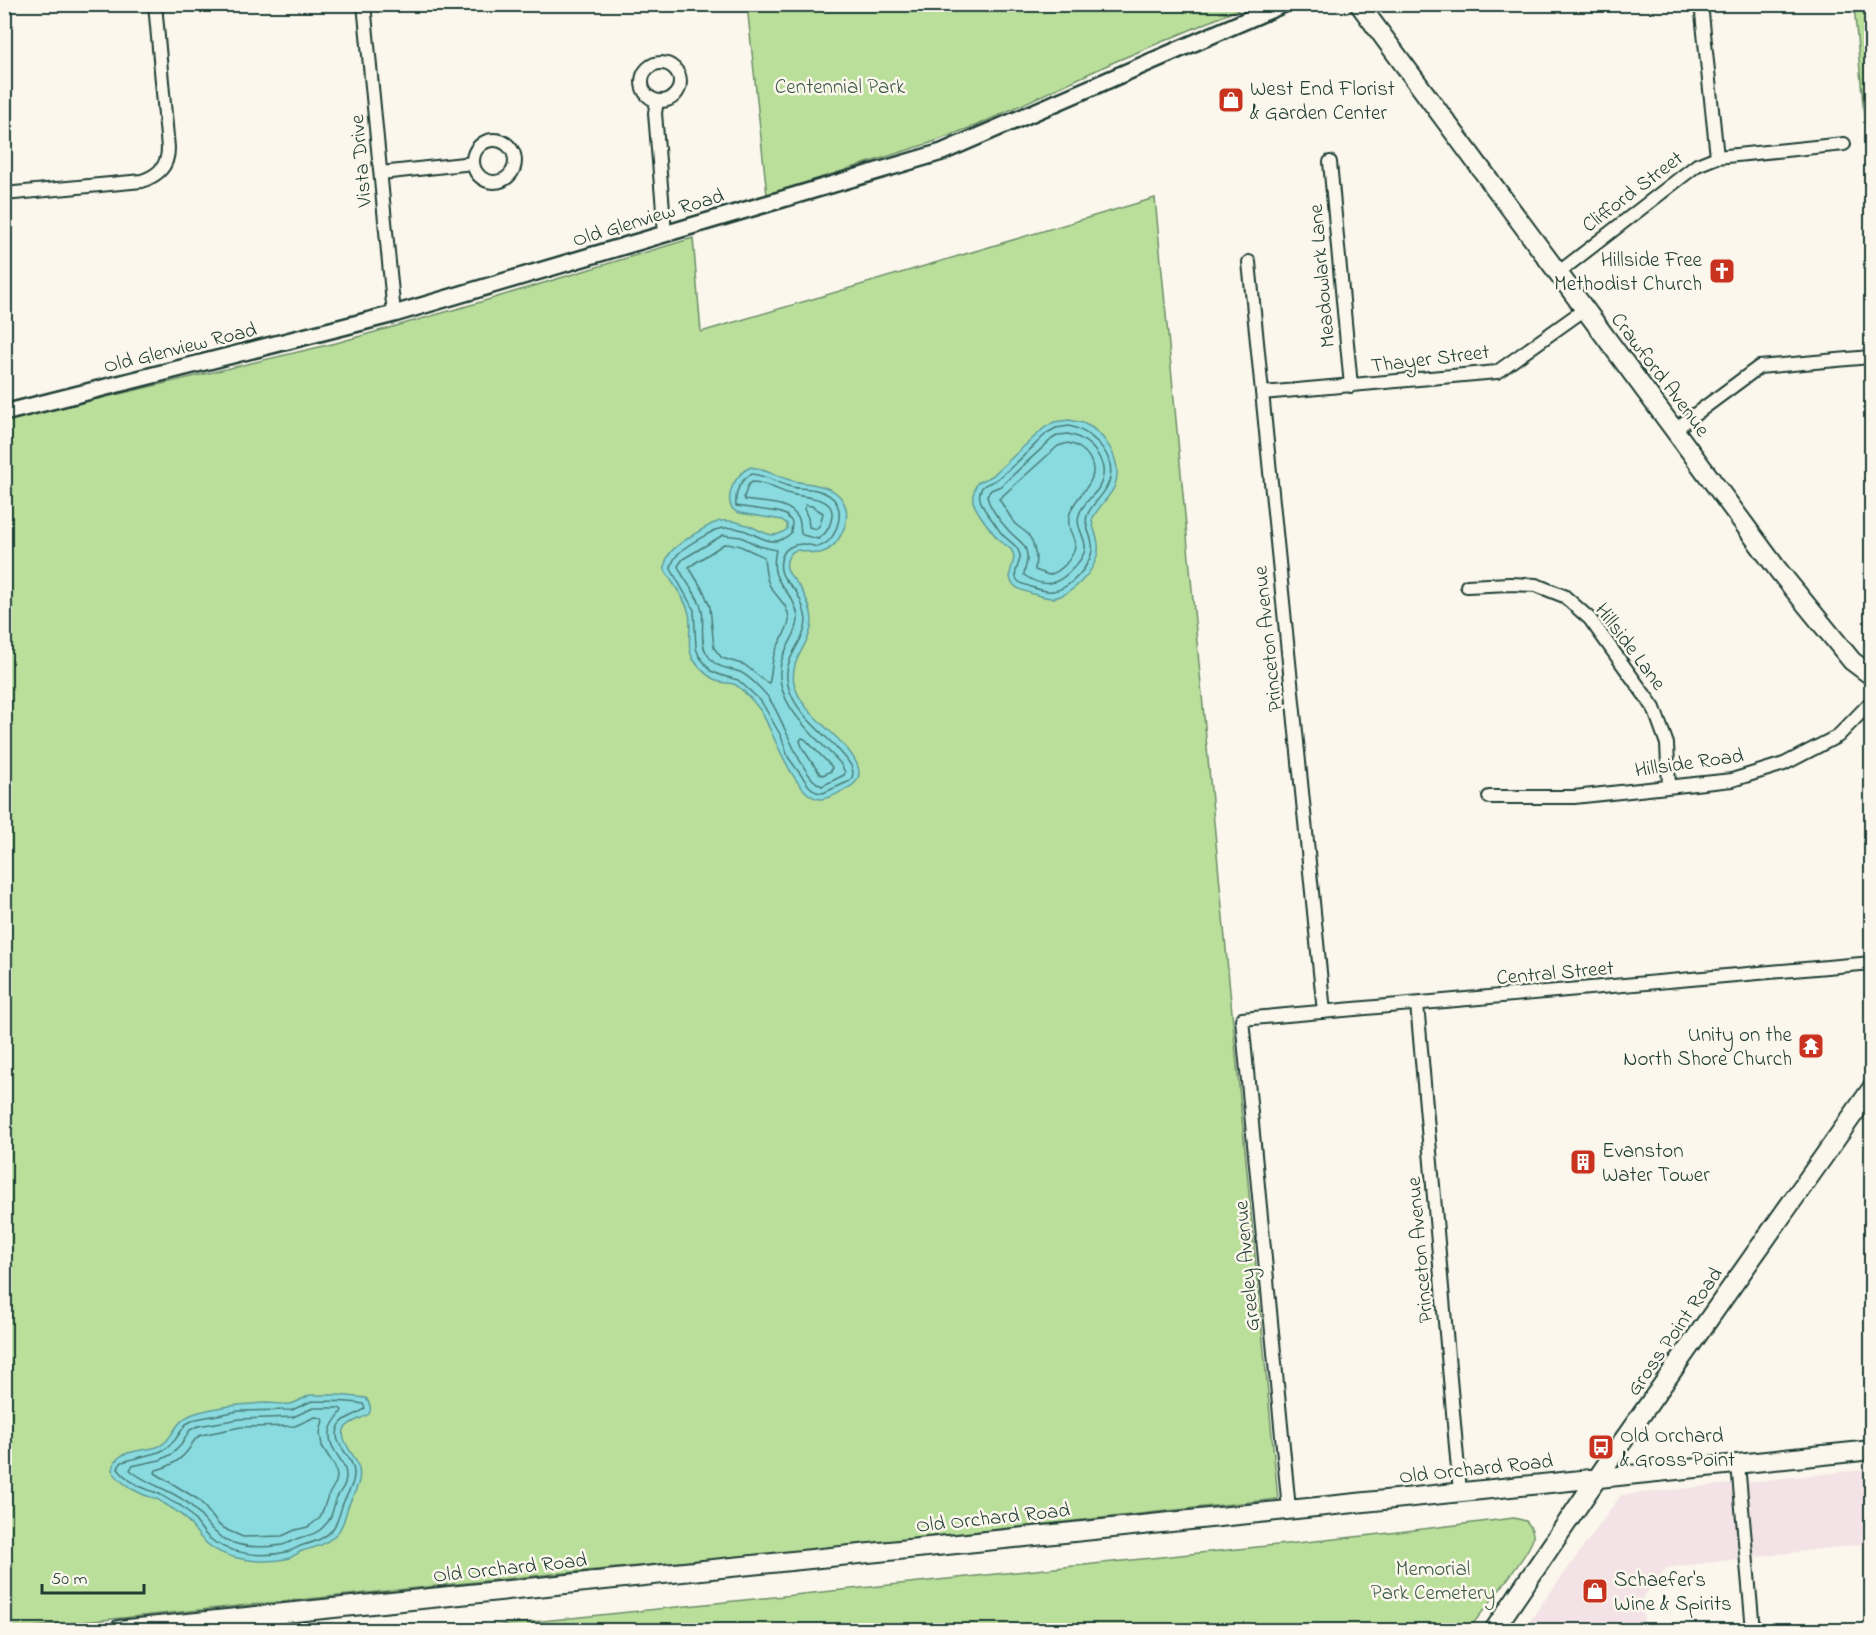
<svg xmlns="http://www.w3.org/2000/svg" width="1876" height="1635" font-family="'Indie Flower',sans-serif">
<style>
.built{fill:#f4e3e6}
.green{fill:#badf9b;stroke:#6c8e68;stroke-width:1.5}
.water{fill:#89dbdf;stroke:#5f9c9b;stroke-width:1.5}
.lines{fill:none;stroke-linecap:round;stroke-linejoin:round}
.shore{stroke:#497c78;stroke-width:1.5}
.minor-casing{stroke:#1f3d34;stroke-width:16}
.tertiary-casing{stroke:#1f3d34;stroke-width:20}
.secondary-casing{stroke:#1f3d34;stroke-width:22}
.minor{stroke:#fbf7ec;stroke-width:12}
.tertiary{stroke:#fbf7ec;stroke-width:15}
.secondary{stroke:#fbf7ec;stroke-width:18}
.labels{text-anchor:middle;stroke-width:5;stroke-linejoin:round;paint-order:stroke}
.park-label{font-size:21px;fill:#3e5d49;stroke:#fbf7ec}
.poi-label{font-size:21px;fill:#1f3d34;stroke:#fbf7ec;text-anchor:start}
.street-label{font-size:21px;fill:#1f3d34;stroke:#fbf7ec}
</style>
<rect width="100%" height="100%" fill="#fbf7ec"/>
<filter id="ink" filterUnits="userSpaceOnUse"><feTurbulence type="fractalNoise" baseFrequency=".0167" numOctaves="2"/><feDisplacementMap in="SourceGraphic" scale="12" xChannelSelector="R" yChannelSelector="G"/><feConvolveMatrix kernelMatrix="1 2 1 2 8 2 1 2 1" color-interpolation-filters="sRGB"/></filter>
<g filter="url(#ink)">
<path class="built" d="M1871,1469v74l-205,25 -24,31 3,31h-122l98,-135z"/>
<path class="green" d="M747,5v-1l502,1 -135,57 -132,61 -49,19 -166,53z
M1854,5h17v187z
M1155,198l123,1301 -481,52 -254,24 -538,55 -1,-1209 332,-78 138,-39 219,-66 8,94z
M1514,1518l12,3c4,4 8,11 7,17 -2,14 -53,77 -65,92h-1013l918,-95z"/>
<path class="water" d="M1069,420c4,1 9,2 14,3 22,9 40,38 32,62 -5,13 -18,22 -23,35 1,11 8,20 6,31 -2,19 -25,44 -45,47 -7,0 -16,-3 -23,-5 -5,-2 -12,-3 -16,-8 -11,-11 5,-24 -2,-34 -3,-5 -10,-7 -14,-12 -6,-7 -23,-29 -25,-38 -1,-6 2,-13 4,-18l15,-7 52,-48 10,-6z
M751,467c16,3 29,11 43,14 18,4 43,3 51,24 6,17 -7,44 -25,48 -10,3 -25,-11 -32,5 -6,13 7,21 13,31 5,8 10,20 11,30 1,23 -23,39 -18,64 7,33 49,51 63,81 5,12 0,20 -11,25 -7,4 -17,10 -25,10 -25,1 -48,-67 -59,-86 -5,-8 -20,-25 -28,-29 -5,-1 -10,-1 -14,-2 -11,-4 -21,-14 -27,-23 -7,-13 -1,-31 -4,-45 -3,-16 -17,-30 -24,-44 -1,-6 1,-11 5,-17 7,-9 40,-30 51,-32 7,-1 17,1 23,3 16,4 27,19 43,5v-5l-5,-4 -42,-7c-17,-4 -10,-27 -1,-37 3,-4 7,-7 12,-9z
M311,1395h28l27,3c4,6 6,10 3,16 -7,5 -19,7 -24,14 -8,11 12,28 14,41 3,15 -6,24 -11,38 -3,8 -4,18 -10,25 -13,14 -20,14 -36,19 -5,2 -10,7 -16,8 -26,5 -63,1 -82,-18 -10,-9 -15,-23 -28,-30 -6,-4 -13,-8 -19,-12 -6,-2 -12,-3 -17,-6 -10,-4 -23,-14 -28,-23 3,-21 29,-18 45,-23 17,-6 16,-26 36,-33 23,-8 50,-10 74,-11 7,0 15,2 23,1 7,-1 14,-7 21,-9z"/>
<g class="lines">
<path class="shore" d="M1069,426c28,7 53,36 36,64 -5,9 -15,16 -18,26 -4,12 8,23 5,35 -3,16 -22,38 -39,40 -8,1 -16,-2 -22,-4 -4,-2 -10,-3 -13,-6 -7,-8 3,-17 2,-26 -2,-10 -11,-13 -17,-20 -3,-3 -6,-8 -8,-11 -6,-9 -18,-21 -15,-32 2,-9 11,-8 17,-13 18,-13 34,-31 50,-46l9,-5z
M1068,434c24,5 45,31 30,55 -6,8 -16,15 -19,26 -4,13 8,23 6,35 -2,7 -5,11 -10,16 -15,18 -30,24 -51,9 0,-6 4,-12 3,-18 0,-14 -10,-17 -18,-26 -8,-9 -21,-25 -22,-36l4,-5 10,-4 51,-47 7,-4z
M1068,443c9,2 18,8 22,16 12,23 -14,34 -20,54 -7,25 18,25 -5,52 -5,5 -9,8 -16,10l-14,-5 1,-13 -3,-14 -5,-9 -13,-10 -16,-25 59,-53z
M752,474c15,2 27,10 40,13 8,2 16,1 24,3 21,5 28,19 20,39 -3,9 -10,16 -19,18 -10,-3 -17,-5 -27,0 -11,6 -12,23 -5,32 4,6 9,9 12,14 4,8 8,18 9,27 0,25 -30,39 -15,74 8,20 29,37 44,52 6,7 14,14 17,22 2,5 1,9 -2,13l-27,12 -7,-1 -7,-6 -21,-29 -7,-21 -20,-35 -23,-21 -18,-5 -9,-4 -12,-15 -3,-8 -2,-38 -23,-41c1,-19 29,-30 44,-39 9,-3 19,-3 28,0 18,6 30,20 48,3l1,-11 -6,-7 -8,-3 -42,-6c-1,-14 4,-26 16,-32z
M752,482c12,0 24,7 35,11 16,6 52,1 44,28 -2,8 -6,14 -13,18 -24,-7 -14,1 -19,-20 -11,-19 -35,-15 -54,-19l-1,-3 4,-12z
M806,505l6,1 11,7 -3,12 -4,4 -7,-2 -1,-9 -4,-9z
M723,535l18,2 18,9 17,4c-9,37 18,37 22,67 1,14 -12,29 -16,42 -13,42 33,77 58,104l5,9 -1,3 -22,11c-21,-8 -38,-66 -52,-86 -5,-8 -21,-24 -30,-28 -16,-6 -24,-2 -34,-20 -6,-9 -2,-30 -4,-41 -3,-17 -18,-29 -24,-45l5,-7z
M724,544l14,1 26,12c1,9 1,18 5,27 6,13 21,21 20,37 -1,9 -12,24 -15,34 -3,9 -2,20 -5,28l-3,-1 -21,-17 -23,-7 -8,-10 -4,-41 -6,-15 -15,-25z
M802,738l3,1 27,28 -1,4 -8,4 -3,-1 -17,-25 -3,-8z
M312,1401c17,1 34,-1 51,3l2,4c-7,8 -21,8 -26,18 -8,17 10,26 14,41 4,16 -6,25 -11,39 -2,7 -4,15 -8,21 -7,11 -19,15 -31,18 -6,2 -11,6 -17,7 -23,6 -60,2 -78,-15 -10,-10 -15,-23 -27,-31 -7,-3 -14,-7 -20,-11 -5,-3 -11,-4 -17,-7 -9,-3 -20,-11 -26,-19l1,-3 3,-4 37,-10 8,-4 8,-8 11,-16 10,-5 43,-8 53,-1z
M313,1408h26l3,2c-3,8 -11,11 -12,23 -2,20 21,29 15,50 -2,6 -6,10 -9,16 -3,8 -3,18 -10,25 -8,10 -16,11 -27,14 -6,2 -11,6 -17,7 -19,3 -41,3 -58,-6 -17,-9 -23,-28 -39,-38 -17,-12 -40,-18 -55,-31l2,-4 28,-6 12,-6 9,-9 9,-15 8,-4 42,-7 53,-2z
M315,1417l6,1 2,2 -3,13 2,13 13,21 2,9 -1,6 -8,14 -8,22 -12,9 -13,3 -13,6 -39,1 -14,-6 -10,-6 -20,-25 -44,-27 1,-3c13,-3 25,-10 33,-21 4,-6 5,-11 12,-14l40,-8 54,-1z"/>
<g class="minor-casing">
<path id="minor" d="M364,4l30,310
M1701,4l16,153
M642 82a19 19 0 1 1 38 0a19 19 0 1 1-38 0Z
M657,101l-2,12 10,121
M473 161a21 21 0 1 1 42 0a21 21 0 1 1-42 0Z
M1330,162l21,224
M381,173l92,-10
M4,194l138,-13c17,-6 26,-15 26,-33l-13,-144
M1249,262l75,750
M1558,273l139,-108 20,-8 127,-13
M1262,393l235,-21 88,-63
M1674,430l85,-63 111,-10
M1467,586l43,-2 26,1 28,11 26,23 64,89 13,36 2,42
M1489,797h85l158,-17 52,-16 54,-28 34,-35
M1417,1004l43,488
M1738,1464l15,166
M1289,1509l-47,-490 630,-56"/>
</g>
<g class="tertiary-casing">
<path id="tertiary" d="M4,413l390,-99 548,-162 342,-148"/>
</g>
<g class="secondary-casing">
<path id="secondary" d="M1359,4l419,566 74,91 20,15
M119,1630l1753,-180
M1494,1630l121,-178 257,-364"/>
</g>
<use href="#minor" class="minor"/>
<use href="#tertiary" class="tertiary"/>
<use href="#secondary" class="secondary"/>
</g>
</g>
<defs>
<g id="shop-square" transform="scale(1.35)"><rect x="-9" y="-9" width="18" height="18" rx="4" fill="#c8321e" stroke="#fbf7ec"/><path d="M-5-2.5h2.3a2.7 3.5 0 0 1 5.4 0H5L5.5 6h-11ZM-1.5-2.5h3a1.5 2.3 0 0 0-3 0Z" fill="#fff"/></g>
<g id="church-square" transform="scale(1.35)"><rect x="-9" y="-9" width="18" height="18" rx="4" fill="#c8321e" stroke="#fbf7ec"/><path d="M-1.2-6h2.4v3.5h3.3v2.4h-3.3V6h-2.4V-.1h-3.3v-2.4h3.3Z" fill="#fff"/></g>
<g id="temple-square" transform="scale(1.35)"><rect x="-9" y="-9" width="18" height="18" rx="4" fill="#c8321e" stroke="#fbf7ec"/><path d="M0-6L5-2H3V0L6.5 2.5H4V6H1.5V3h-3V6H-4V2.5H-6.5L-3 0V-2H-5Z" fill="#fff"/></g>
<g id="building-square" transform="scale(1.35)"><rect x="-9" y="-9" width="18" height="18" rx="4" fill="#c8321e" stroke="#fbf7ec"/><path d="M-4-6H4V6H1V3H-1V6H-4ZM-2.5-4.3h1.7v1.8h-1.7ZM.8-4.3h1.7v1.8H.8ZM-2.5-1h1.7V.8h-1.7ZM.8-1h1.7V.8H.8Z" fill="#fff"/></g>
<g id="bus-square" transform="scale(1.35)"><rect x="-9" y="-9" width="18" height="18" rx="4" fill="#c8321e" stroke="#fbf7ec"/><path d="M-5-6H5V4H4V6H2V4H-2V6H-4V4H-5ZM-3.5-4V0h7V-4ZM-3.5 1.2v1.5H-2V1.2ZM2 1.2v1.5H3.5V1.2Z" fill="#fff"/></g>
</defs>
<g fill-rule="evenodd">
<use href="#shop-square" x="1231" y="100"/>
<use href="#church-square" x="1722" y="271"/>
<use href="#temple-square" x="1811" y="1046"/>
<use href="#building-square" x="1583" y="1162"/>
<use href="#bus-square" x="1601" y="1447"/>
<use href="#shop-square" x="1595" y="1591"/>
</g>
<g class="labels">
<g class="park-label">
<text x="840" y="93">Centennial Park</text>
<text x="1433" y="1575">Memorial<tspan x="1433" dy="24">Park Cemetery</tspan></text>
</g>
<g class="poi-label">
<text x="1250" y="95">West End Florist<tspan x="1250" dy="24">&amp; Garden Center</tspan></text>
<text x="1702" y="266" text-anchor="end">Hillside Free<tspan x="1702" dy="24">Methodist Church</tspan></text>
<text x="1792" y="1041" text-anchor="end">Unity on the<tspan x="1792" dy="24">North Shore Church</tspan></text>
<text x="1602" y="1157">Evanston<tspan x="1602" dy="24">Water Tower</tspan></text>
<text x="1620" y="1442">Old Orchard<tspan x="1620" dy="24">&amp; Gross Point</tspan></text>
<text x="1614" y="1586">Schaefer's<tspan x="1614" dy="24">Wine &amp; Spirits</tspan></text>
</g>
<g class="street-label">
<text transform="translate(360 161) rotate(-95)" y="7">Vista Drive</text>
<text transform="translate(1632 191) rotate(-37)" y="7">Clifford Street</text>
<text transform="translate(648 217) rotate(-17)" y="7">Old Glenview Road</text>
<text transform="translate(1321 276) rotate(-95)" y="7">Meadowlark Lane</text>
<text transform="translate(180 347) rotate(-14)" y="7">Old Glenview Road</text>
<text transform="translate(1430 358) rotate(-7)" y="7">Thayer Street</text>
<text transform="translate(1661 374) rotate(53)" y="7">Crawford Avenue</text>
<text transform="translate(1267 639) rotate(-96)" y="7">Princeton Avenue</text>
<text transform="translate(1631 646) rotate(53)" y="7">Hillside Lane</text>
<text transform="translate(1689 762) rotate(-8)" y="7">Hillside Road</text>
<text transform="translate(1555 972) rotate(-5)" y="7">Central Street</text>
<text transform="translate(1419 1250) rotate(-95)" y="7">Princeton Avenue</text>
<text transform="translate(1246 1266) rotate(-95)" y="7">Greeley Avenue</text>
<text transform="translate(1674 1331) rotate(-55)" y="7">Gross Point Road</text>
<text transform="translate(1476 1468) rotate(-6)" y="7">Old Orchard Road</text>
<text transform="translate(993 1517) rotate(-6)" y="7">Old Orchard Road</text>
<text transform="translate(510 1567) rotate(-6)" y="7">Old Orchard Road</text>
</g>
</g>
<rect width="1876" height="1635" fill="none" stroke="#fbf7ec" stroke-width="24"/>
<rect x="12" y="12" width="1852" height="1611" fill="none" stroke="#1f3d34" stroke-width="2" filter="url(#ink)"/>
<path d="M42 1584v9h102v-9" fill="none" stroke="#1f3d34" stroke-width="3"/>
<text x="51" y="1584" font-size="18" fill="#1f3d34" stroke="#fbf7ec" stroke-width="4.5" paint-order="stroke">50 m</text>
</svg>
